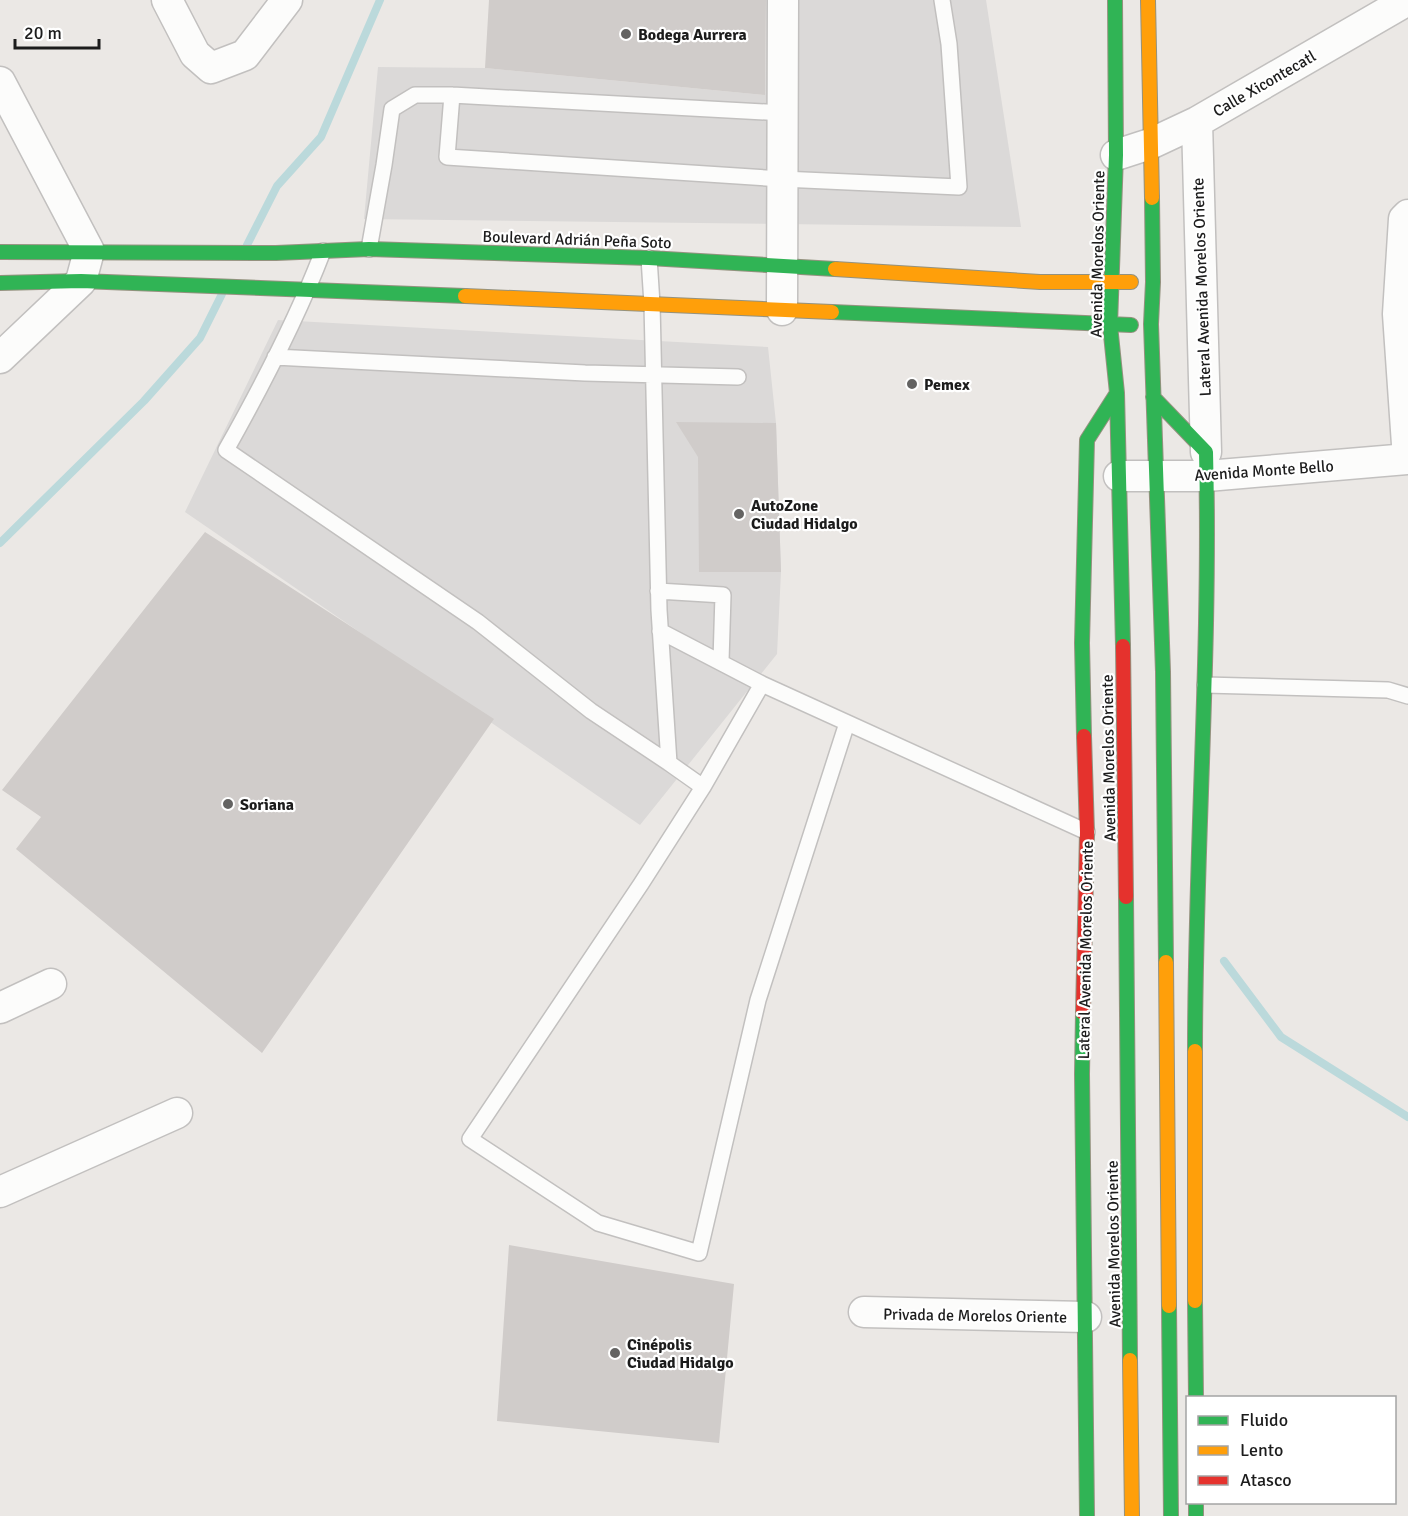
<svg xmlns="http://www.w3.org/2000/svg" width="1408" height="1516" font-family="Signika,sans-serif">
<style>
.parking{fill:#dbd9d8}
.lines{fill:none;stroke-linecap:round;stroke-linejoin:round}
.stream{stroke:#bbd9db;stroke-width:8}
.building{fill:#d0ccca}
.lane-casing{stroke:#c2c0bf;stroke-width:18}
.street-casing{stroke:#c2c0bf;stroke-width:33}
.fast-casing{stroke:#94927f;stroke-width:16}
.slow-casing{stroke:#94927f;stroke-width:16}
.jam-casing{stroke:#94927f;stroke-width:16}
.lane{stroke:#fcfcfb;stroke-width:15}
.street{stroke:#fcfcfb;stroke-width:30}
.fast{stroke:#30b455;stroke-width:14}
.slow{stroke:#ff9f0a;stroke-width:14}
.jam{stroke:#e5322d;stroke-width:14}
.poi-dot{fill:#646362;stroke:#fff;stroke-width:2}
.labels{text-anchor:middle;stroke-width:4.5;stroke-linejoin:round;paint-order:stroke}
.poi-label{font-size:16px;font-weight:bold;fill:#1c1c1c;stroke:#fff;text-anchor:start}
.street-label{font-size:16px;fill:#1c1c1c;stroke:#fff}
</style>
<rect width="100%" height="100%" fill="#ebe8e5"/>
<path class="parking" d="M766,0h220l35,227 -657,-8 14,-152 107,1 280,27z
M278,320l490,27 8,76 5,149 -4,82 -137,171 -455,-313z"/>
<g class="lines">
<path class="stream" d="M247,245l30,-59 44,-49 59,-137
M0,543l144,-142 56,-63 22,-44
M1224,961l57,76 127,80"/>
</g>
<path class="building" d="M489,0h277l-1,95 -280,-27z
M676,422l100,1 5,149h-82l-1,-115z
M205,532l289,187 -232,334 -246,-204 25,-32 -39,-27z
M509,1245l225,39 -15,159 -222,-22z"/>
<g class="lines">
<g class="lane-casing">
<path id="lane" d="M452,95l-5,62 335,22 177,8 -10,-143 -7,-44
M369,249l15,-84 8,-56 23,-14h37l331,18
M323,251c-26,68 -61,135 -97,199l252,172 113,89 78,52
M649,258l3,46 7,306 10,153 34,24
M275,357l310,16 153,4
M658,591l65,4 -2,66
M660,631l102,53 325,148
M762,684l-59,103 -62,97 -171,255 128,84 101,30 59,-253 89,-277
M1205,685l183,5 20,6"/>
</g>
<g class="street-casing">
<path id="street" d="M167,0l28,54 16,14 34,-13 42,-55
M0,82l89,169 -8,30 -81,77
M1197,122l9,330
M1116,155l34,-11 47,-22 211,-122
M782,310l1,-310
M1408,459l-10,-145 6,-95 4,-4
M1119,476h88l201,-17
M0,1008l51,-24
M0,1192l177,-79
M864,1312l222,5"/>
</g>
<g class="fast-casing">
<path id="fast" d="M1115,0l1,155 -6,170 7,68 6,253
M1152,198l1,84 -2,42 12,348 3,290
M0,252l276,1 93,-4 280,9 186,11
M0,283l81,-2 384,15
M832,312l299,13
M1153,397l53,55c5,200 -11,399 -11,599
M1084,736l-2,-93 5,-203 30,-47
M1126,897l4,463
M1083,1013l-1,61 5,442
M1195,1301l1,97
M1169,1306l2,210
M1196,1502v14"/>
</g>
<g class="slow-casing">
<path id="slow" d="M1148,0l4,198
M835,269l205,13h91
M465,296l367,16
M1166,962l3,344
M1195,1051v250
M1130,1360l2,156"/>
</g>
<g class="jam-casing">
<path id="jam" d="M1123,646l3,251
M1083,1013l4,-181 -3,-96"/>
</g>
<use href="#lane" class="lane"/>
<use href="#street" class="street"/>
<use href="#fast" class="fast"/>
<use href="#slow" class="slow"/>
<use href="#jam" class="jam"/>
</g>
<g class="poi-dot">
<circle cx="626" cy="34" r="6"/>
<circle cx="912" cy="384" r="6"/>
<circle cx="739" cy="514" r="6"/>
<circle cx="228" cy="804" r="6"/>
<circle cx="615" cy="1353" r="6"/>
</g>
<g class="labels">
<g class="poi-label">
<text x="638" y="40">Bodega Aurrera</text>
<text x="924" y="390">Pemex</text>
<text x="751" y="511">AutoZone<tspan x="751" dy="18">Ciudad Hidalgo</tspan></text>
<text x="240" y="810">Soriana</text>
<text x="627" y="1350">Cinépolis<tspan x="627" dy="18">Ciudad Hidalgo</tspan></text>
</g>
<g class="street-label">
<text transform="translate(1264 83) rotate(-30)" y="6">Calle Xicontecatl</text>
<text transform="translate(577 239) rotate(2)" y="6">Boulevard Adrián Peña Soto</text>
<text transform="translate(1097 254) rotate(-89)" y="6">Avenida Morelos Oriente</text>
<text transform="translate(1201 287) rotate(-92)" y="6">Lateral Avenida Morelos Oriente</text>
<text transform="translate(1264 470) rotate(-4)" y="6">Avenida Monte Bello</text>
<text transform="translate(1108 758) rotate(-91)" y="6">Avenida Morelos Oriente</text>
<text transform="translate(1085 950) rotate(-89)" y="6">Lateral Avenida Morelos Oriente</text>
<text transform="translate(1113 1244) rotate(-91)" y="6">Avenida Morelos Oriente</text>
<text transform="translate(975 1315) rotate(1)" y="6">Privada de Morelos Oriente</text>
</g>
</g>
<rect x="1186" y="1396" width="210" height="108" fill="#ffffff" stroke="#a4a4a4" stroke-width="1.5"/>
<rect x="1198" y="1416" width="30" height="9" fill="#30b455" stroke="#a4a4a4" stroke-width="1.5"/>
<text x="1240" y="1426" font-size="18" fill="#1c1c1c">Fluido</text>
<rect x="1198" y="1446" width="30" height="9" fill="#ff9f0a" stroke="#a4a4a4" stroke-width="1.5"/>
<text x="1240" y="1456" font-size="18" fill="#1c1c1c">Lento</text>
<rect x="1198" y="1476" width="30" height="9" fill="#e5322d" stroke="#a4a4a4" stroke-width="1.5"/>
<text x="1240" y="1486" font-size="18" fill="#1c1c1c">Atasco</text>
<path d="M15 39v9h84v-9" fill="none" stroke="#1c1c1c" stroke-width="3"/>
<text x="24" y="39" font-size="18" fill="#1c1c1c" stroke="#ffffff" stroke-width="4.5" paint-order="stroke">20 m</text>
</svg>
